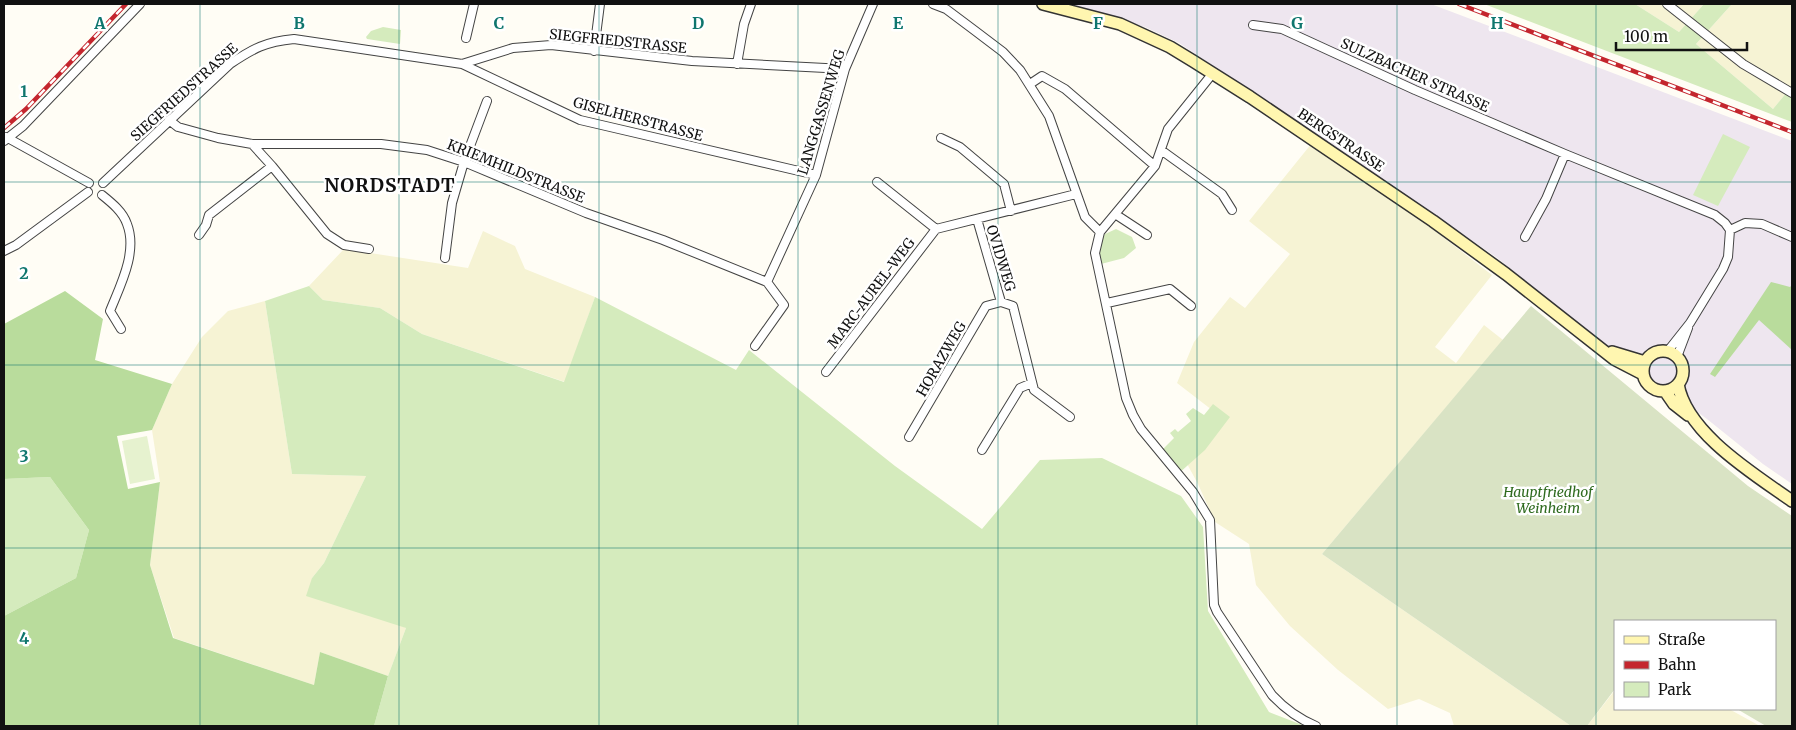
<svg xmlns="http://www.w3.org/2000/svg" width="1796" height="730" font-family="Merriweather,serif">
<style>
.industrial{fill:#eee6ef}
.farmland{fill:#f6f3d4}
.green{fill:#d5ebbd}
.forest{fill:#b9dc9c}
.cemetery{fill:#d9e3c4}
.pitch{fill:#e6f2cf}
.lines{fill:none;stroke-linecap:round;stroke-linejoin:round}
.minor-casing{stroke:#444;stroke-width:10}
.secondary-casing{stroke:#333;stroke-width:14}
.minor{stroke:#fff;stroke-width:8}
.secondary{stroke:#fff6b0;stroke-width:11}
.rail-casing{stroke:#c4262e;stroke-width:4.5}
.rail{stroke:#fff;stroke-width:2.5;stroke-dasharray:8;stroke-linecap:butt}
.grid{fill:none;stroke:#0f766e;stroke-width:1;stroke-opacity:0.55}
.labels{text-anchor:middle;stroke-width:5;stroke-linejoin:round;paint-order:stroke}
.street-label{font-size:14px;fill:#111;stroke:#fff}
.park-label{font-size:14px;font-style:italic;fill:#2f6b1f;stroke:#fff}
.district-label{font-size:19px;font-weight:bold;letter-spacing:1px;fill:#111;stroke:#fff}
.grid-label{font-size:16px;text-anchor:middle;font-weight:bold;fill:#0f766e;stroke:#fff;stroke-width:5;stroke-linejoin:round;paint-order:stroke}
</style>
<rect width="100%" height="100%" fill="#fffdf5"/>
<path class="industrial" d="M1066,4h365l361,137v343l-29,-20 -56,-45 -111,-81 -100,-81 -178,-121 -139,-93 -34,-16z"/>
<path class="farmland" d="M1635,4h69l-25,28z
M1732,4h60v82l-19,23 -77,-65z
M1312,143l81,46 33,35 66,51 -57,72 21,16 28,-38 19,15 -181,214 249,172h-117l-4,-13 -31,-14 -31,10 -50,-39 -48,-44 -34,-41 -7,-41 -34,-22 -17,-38 -19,-35 33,-39 -35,-27 17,-41 36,-45 15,11 45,-54 -41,-33z
M483,231l32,15 10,23 70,28 -30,85 -143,-48 -42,-26 -57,-8 -14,-14 35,-37 124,19z
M265,301l27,173 74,2 -42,87 -12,15 94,50 -18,48 -68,-24 -6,33 -140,-47 -24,-73 10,-83 -8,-52 20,-46 30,-47 26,-26z
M1615,690v19h114l31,17h-173z"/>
<path class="green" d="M1484,4h151l44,28 25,-28h28l-36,40 77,65 19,-23v36z
M383,27l18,3 -1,14 -33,-5 -1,-2 5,-6z
M1723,134l27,13 -32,59 -25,-11z
M1116,229l16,8 4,11 -12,10 -23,6 -2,-12 4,-17z
M309,286l14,14 57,8 42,26 142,48 31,-85 141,73 13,-20 146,116 87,63 58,-69 62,-2 79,38 22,31 5,84 61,101 36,14h-931l14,-50 18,-48 -100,-32 6,-18 12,-15 42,-87 -74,-2 -27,-173z
M1213,404l17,13 -25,33 -27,24 -18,-22 14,-14 -4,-5 5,-4 3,3 13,-11 -5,-7 7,-6 11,7z
M50,477l39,53 -13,48 -72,38v-137z"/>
<path class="forest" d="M1771,282l19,5 2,-2v65l-33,-30 -44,57 -5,-3z
M65,291l38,28 -8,41 77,24 -20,46 -35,6 11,53 32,-7 -10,83 23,73 141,47 6,-33 68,24 -14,50h-370v-110l72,-38 13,-48 -39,-53 -46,2v-155z"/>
<path class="cemetery" d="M1531,306l217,180 44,30v210h-26l-29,-17h38v-88h-160v68l-28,37h-16l-249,-172z"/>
<path class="pitch" d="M147,436l8,43 -25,5 -8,-43z"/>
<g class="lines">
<g class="minor-casing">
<path id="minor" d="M933,4l13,5 28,21 29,22 17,18 29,46 36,101 15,15 -5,21 31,145 7,17 8,14 52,63 17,28 4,85 3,7 55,83c13,14 27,24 44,31
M1667,4l76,60 49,29
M1253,25l29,4 133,61 150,64 150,61 10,8 5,7 -2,27 -5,12 -33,54 -23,29
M466,38l8,-34
M594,51l6,-47
M462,64l118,56 236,55
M737,64l7,-40 7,-20
M1030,84l12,-8 23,13 90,77
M169,120l9,7 40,11 34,6h129l46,6 37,12 122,51 77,27 104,42 17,23 -29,41
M6,137l83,46
M941,138l19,9 44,37 7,27
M4,141l19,-15 117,-122
M252,144l20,22 55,68 17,11 25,4
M1161,150l61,44 10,16
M877,182l59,47
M103,183l127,-119c24,-16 35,-22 64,-25l168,25 51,-16 38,-3 141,16 153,8
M102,195c10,8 21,17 25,29 11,28 -7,62 -17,87l11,18
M1115,214l32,21
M977,219l24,83 12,4 21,84 36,27
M1730,230l15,-7 17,1 30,13
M1100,232l55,-66 13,-37 45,-56
M199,235l7,-10 3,-10 63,-49
M1525,237l21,-38 19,-45
M4,251l12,-6 72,-53
M445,258l7,-55 12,-41 23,-61
M767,282l49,-107 29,-106 28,-65
M1107,303l63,-14 21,17
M1677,357l11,-29
M826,372l110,-143 140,-35
M909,437l77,-131 15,-4
M982,450l38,-62 12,-5"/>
</g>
<g class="secondary-casing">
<path id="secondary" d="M1043,4l77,20 50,23 23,14 57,36 183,124 73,53 108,85 29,15
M1643 371a20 20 0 1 1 40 0a20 20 0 1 1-40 0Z
M1612,352l33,10
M1678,384c8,49 76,90 114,117
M1665,391l9,13 14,11"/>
</g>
<use href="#minor" class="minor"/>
<use href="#secondary" class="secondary"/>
<g class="rail-casing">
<path id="rail" d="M1459,4l333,128
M4,128l22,-19 100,-105"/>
</g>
<use href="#rail" class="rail"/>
</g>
<path class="grid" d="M200,4v722M399,4v722M599,4v722M798,4v722M998,4v722M1197,4v722M1397,4v722M1596,4v722M4,182h1788M4,365h1788M4,548h1788"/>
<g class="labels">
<g class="street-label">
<text transform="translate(618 41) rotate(6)" y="5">SIEGFRIEDSTRASSE</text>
<text transform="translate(1415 75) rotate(24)" y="5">SULZBACHER STRASSE</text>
<text transform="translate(184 92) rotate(-42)" y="5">SIEGFRIEDSTRASSE</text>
<text transform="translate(821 112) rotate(-73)" y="5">LANGGASSENWEG</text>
<text transform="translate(638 119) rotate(15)" y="5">GISELHERSTRASSE</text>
<text transform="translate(1341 140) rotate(34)" y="5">BERGSTRASSE</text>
<text transform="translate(516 171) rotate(22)" y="5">KRIEMHILDSTRASSE</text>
<text transform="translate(1001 258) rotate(73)" y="5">OVIDWEG</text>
<text transform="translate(871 293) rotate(-53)" y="5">MARC-AUREL-WEG</text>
<text transform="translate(941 359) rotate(-60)" y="5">HORAZWEG</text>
</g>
<g class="park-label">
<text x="1548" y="497">Hauptfriedhof<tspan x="1548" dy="16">Weinheim</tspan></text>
</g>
<g class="district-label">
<text x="390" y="192">NORDSTADT</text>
</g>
</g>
<g class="grid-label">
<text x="100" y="29">A</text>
<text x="299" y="29">B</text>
<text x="499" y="29">C</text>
<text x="698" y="29">D</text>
<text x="898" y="29">E</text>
<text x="1098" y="29">F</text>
<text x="1297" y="29">G</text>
<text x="1497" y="29">H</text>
<text x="24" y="97">1</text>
<text x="24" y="279">2</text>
<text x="24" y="462">3</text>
<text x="24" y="644">4</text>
</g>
<rect width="1796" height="730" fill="none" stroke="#111111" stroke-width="10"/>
<rect x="1614" y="620" width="162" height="90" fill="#ffffff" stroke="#a0a0a0"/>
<rect x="1624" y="636" width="25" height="8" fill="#fff6b0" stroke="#a0a0a0"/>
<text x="1658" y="645" font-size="15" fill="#111111">Straße</text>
<rect x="1624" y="661" width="25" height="8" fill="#c4262e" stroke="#a0a0a0"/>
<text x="1658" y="670" font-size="15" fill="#111111">Bahn</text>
<rect x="1624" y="682" width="25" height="15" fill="#d5ebbd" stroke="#a0a0a0"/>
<text x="1658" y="695" font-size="15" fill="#111111">Park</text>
<path d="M1616 42v8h131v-8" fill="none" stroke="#111111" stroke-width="2.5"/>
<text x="1624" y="42" font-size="15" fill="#111111" stroke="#ffffff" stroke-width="4" paint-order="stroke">100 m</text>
</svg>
